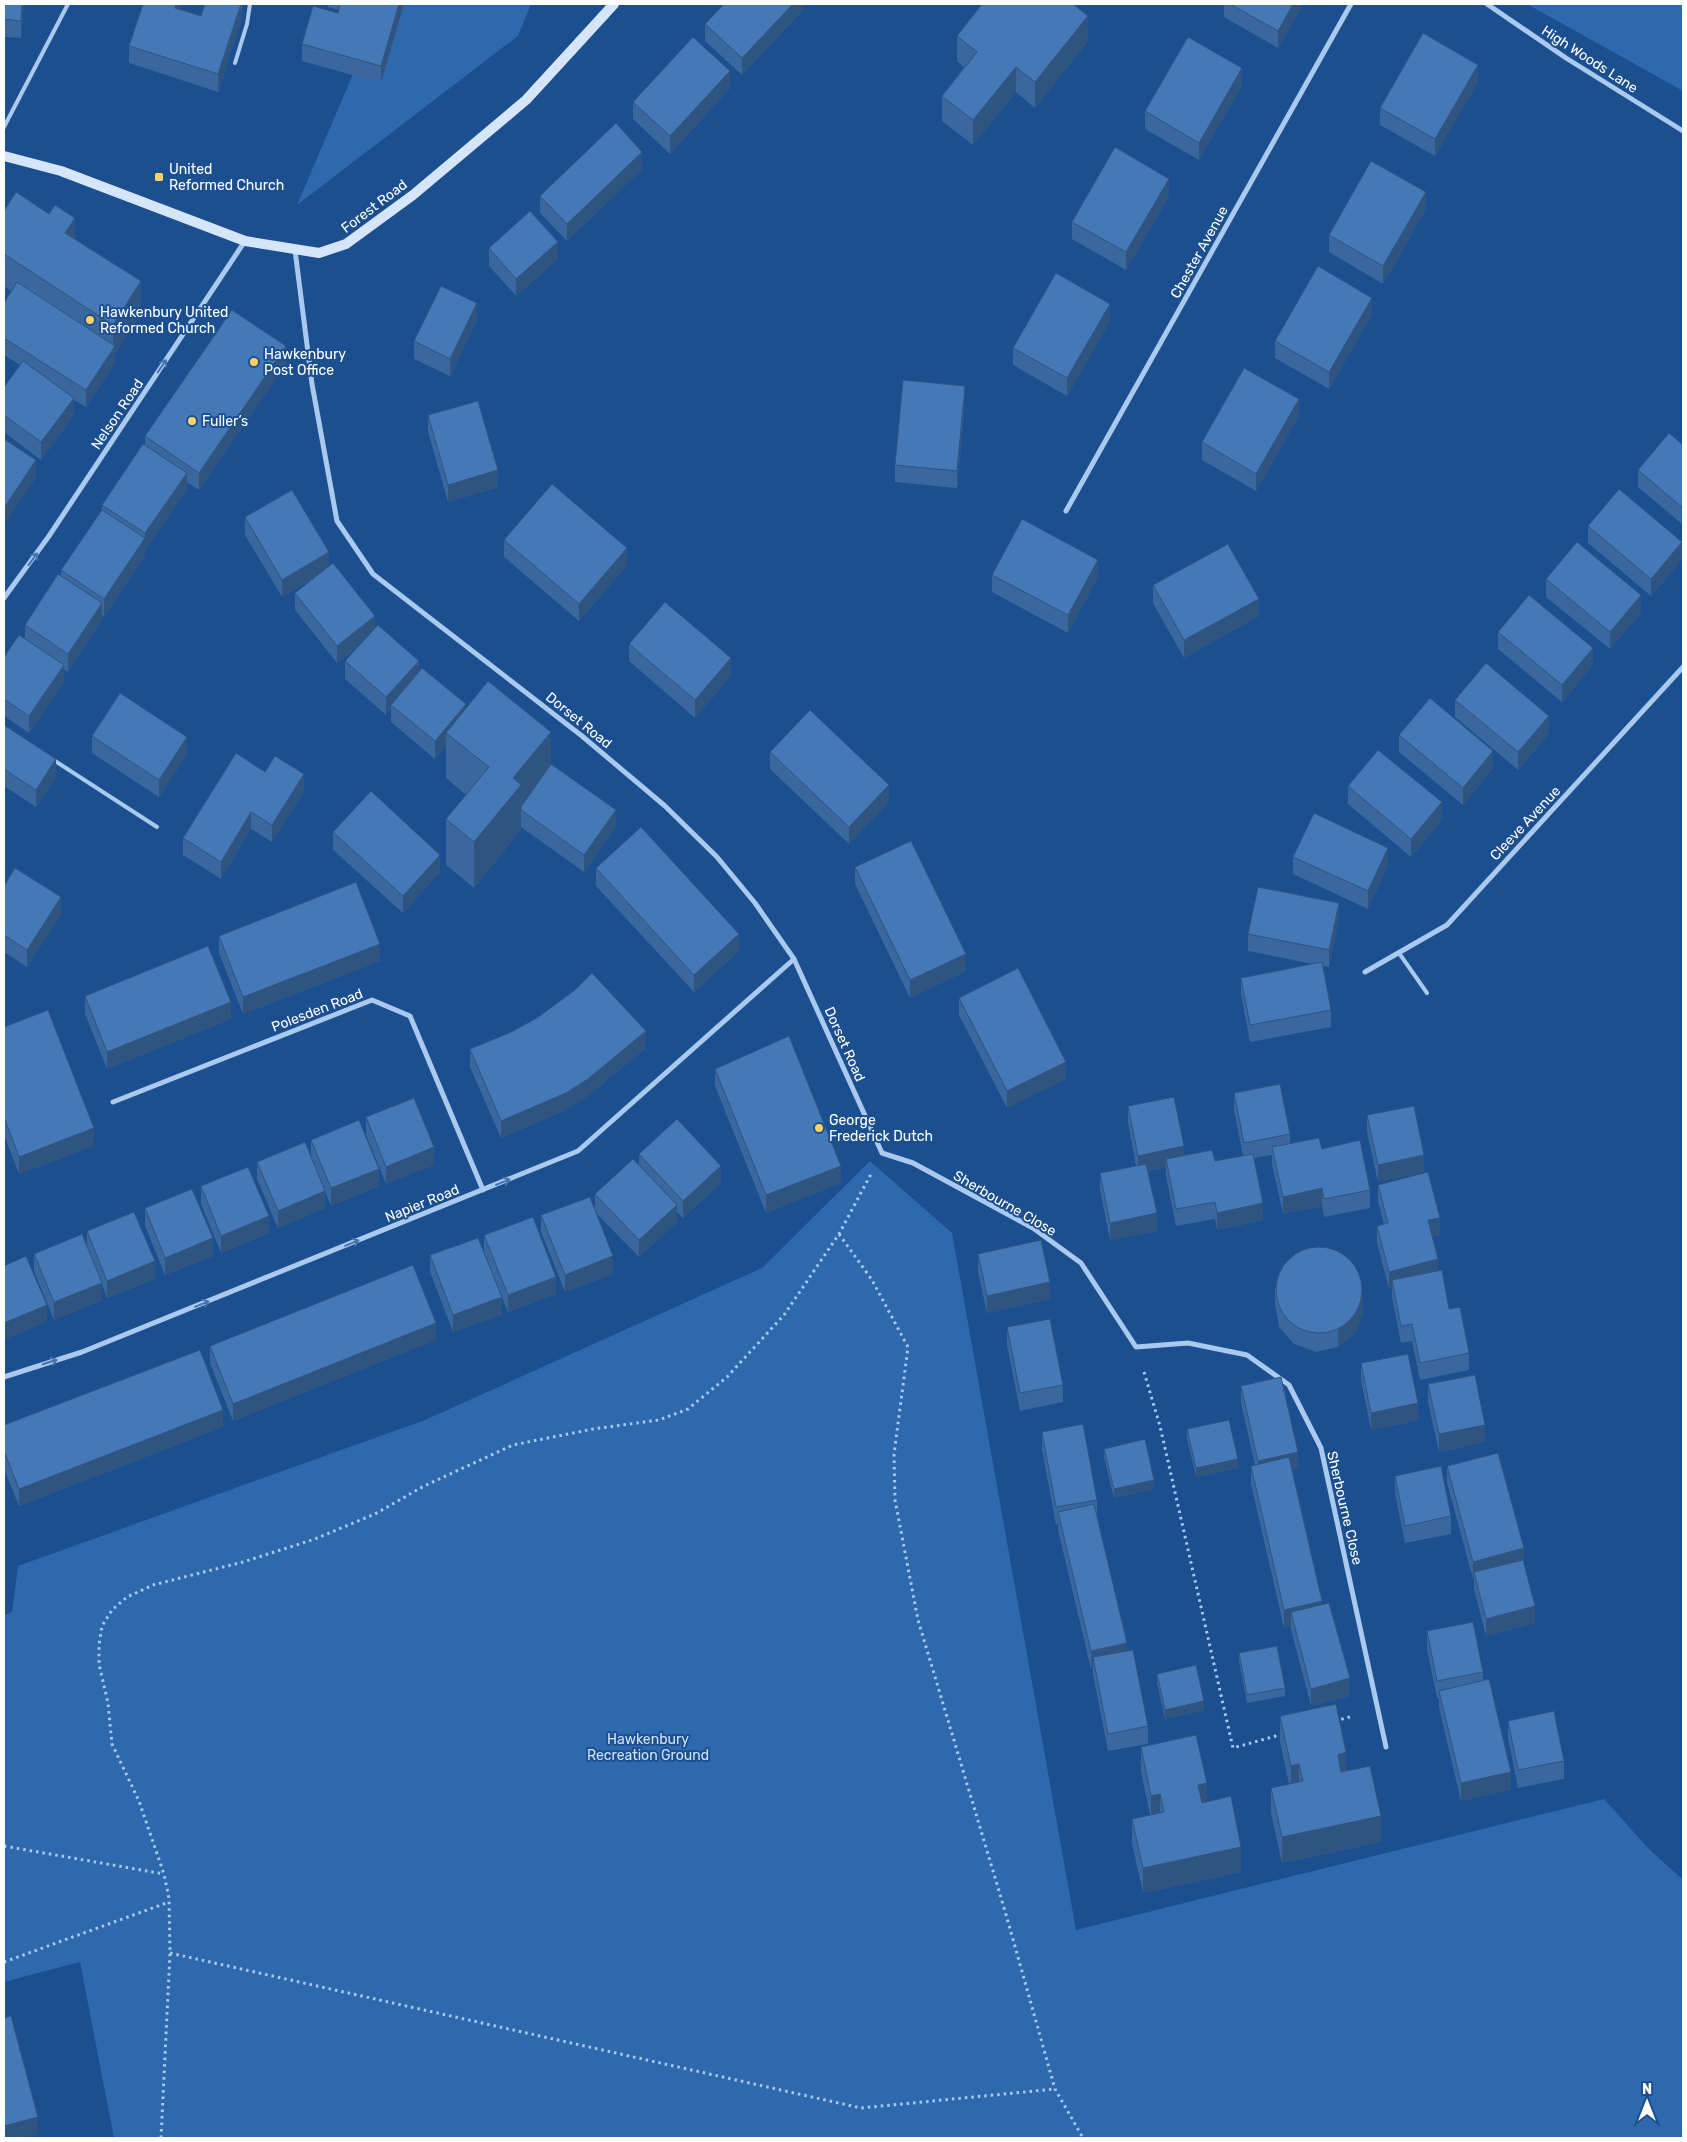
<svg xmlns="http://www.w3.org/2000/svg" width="1687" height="2142" font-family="Rubik,sans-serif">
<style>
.green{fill:#2e69ad}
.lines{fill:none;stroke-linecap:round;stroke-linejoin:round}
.path{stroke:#a9c9ee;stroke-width:3;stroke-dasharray:2.5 4;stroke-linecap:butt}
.lane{stroke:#a9c9ee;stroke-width:4}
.street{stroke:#a9c9ee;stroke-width:5}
.secondary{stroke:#d6e6fa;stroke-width:10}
.wall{fill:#3a679d}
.shaded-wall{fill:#305480}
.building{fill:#4478b7;stroke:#305480}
.oneway{stroke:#4674ac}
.poi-dot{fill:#ffd166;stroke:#1b4f8f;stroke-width:2}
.labels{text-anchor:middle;stroke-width:4;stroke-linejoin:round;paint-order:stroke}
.street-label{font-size:14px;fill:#fff;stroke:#1b4f8f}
.poi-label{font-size:14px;fill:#fff;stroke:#1b4f8f;text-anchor:start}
.park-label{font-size:14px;fill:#cfe3fa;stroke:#1b4f8f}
</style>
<rect width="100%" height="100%" fill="#1b4f8f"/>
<path class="green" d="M383,4h148l-13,32 -221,169z
M1527,4h156v87z
M870,1161l82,72 124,697 528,-131 45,50 34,31v258h-1569l-34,-176 -76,20v-367l8,-3 6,-46 407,-146 337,-152z"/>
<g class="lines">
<path class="path" d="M839,1234l33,46 36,67 -14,107 1,46 23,120 87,291 50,178 28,49
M1144,1372l16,54 73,322 50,-14
M1335,1721l18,-5
M4,1846l160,28
M170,1953l691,155 194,-19
M4,1962l165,-60
M161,2138l9,-185 -1,-55 -5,-24 -25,-73 -27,-57 -4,-41 -9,-39v-19l3,-19 10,-16 15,-13 26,-12 90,-23 72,-23 60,-25 49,-28 89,-41 80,-16 66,-9 29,-11 39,-32 57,-62 55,-81 32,-60"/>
<path class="lane" d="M235,63l12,-39 3,-20
M4,127l64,-123
M52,759l105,68
M1399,953l28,40"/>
<path class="street" d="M1487,4l79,54 117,73
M295,250l17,134 25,137 36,53 209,162 83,70 52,51 38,46 39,56 88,194 31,10 120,65 48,35 55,84 52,-4 59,12 42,30 32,63 65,299
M1066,511l285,-507
M4,598l45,-62 196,-295
M1365,972l82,-47 236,-258
M113,1102l259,-102 38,16 73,174
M4,1377l78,-25 496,-201 216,-192"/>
<path class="secondary" d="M4,156l57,15 184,70 74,12 27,-9 67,-49 113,-95 88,-96"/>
</g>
<path class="wall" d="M4,4h20l-3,34 -17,-1z
M181,4l-1,5 21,7 41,-12v15l-24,73 -89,-29v-17z
M328,4h76l-23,79 -79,-22v-17l36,-31 1,-3 -11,-3z
M803,4v6l-61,65 -37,-34v-17z
M1224,4h79l-25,44 -54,-31z
M957,36l131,5 -53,67 -19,-16 -43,53 -31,-24v-25l22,-29 -7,-6z
M1478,82l-43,74 -55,-31v-17z
M1242,85l-43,75 -54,-31v-18z
M730,88l-60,66 -37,-35v-17z
M642,169l-75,72 -27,-28v-17z
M1169,196l-43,74 -54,-31v-17z
M1426,209l-43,75 -54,-32v-17z
M4,211l71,28 66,75 -26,40v9l-29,44 -12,-7v15l-33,45 -37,-28v-45l16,-22 -16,-10v-52l7,-12 -7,-5z
M489,248l69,11 -42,37 -27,-30z
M1372,315l-43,74 -54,-31v-17z
M477,320l-27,56 -36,-17v-18z
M1110,321l-43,75 -54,-31v-17z
M286,364l-87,126 -12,-8v8l-42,60v6l-41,61 -2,-2v5l-34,52 -4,-3v13l-35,51 -25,-17v-59l21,-18v-14l36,-49v-6l41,-60v-5l43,-60v-9z
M965,403l-8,85 -62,-6v-17z
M428,415l70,72 -50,15 -20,-70z
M1299,416l-43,75 -54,-31v-18z
M1683,445v80l-45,-38v-17z
M245,517l84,49 46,62 44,44 47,36 85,57 65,62 -32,45 -63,-45v3l-47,58 -28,-23v-46l20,-24 -20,-17v-33l-11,14 -44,-37v-13l-5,6 -41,-36v-18l14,-15 -22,17 -42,-53v-17l16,-13 -29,17 -37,-62z
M1588,526l94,33 -31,37 -63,-53z
M504,540l123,25 -48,56 -75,-64z
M992,575l106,2 -30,56 -76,-41z
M1546,579l95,34 -31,36 -64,-52z
M1153,585l106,31 -75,42 -31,-55z
M1498,632l95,33 -31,37 -64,-53z
M629,644l102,32 -36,42 -66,-57z
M1455,700l94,33 -31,37 -63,-53z
M4,725l52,52 -20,30 -32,-21z
M1399,735l94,33 -30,37 -64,-53z
M92,736l95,18 -28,43 -67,-44z
M770,752l119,50 -40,42 -79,-75z
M265,772l39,19 -32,51 -21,-13 -30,50 -38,-24v-17z
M1348,786l94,34 -31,37 -63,-53z
M333,832l107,40 -37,41 -70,-63z
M1293,857l95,8 -20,44 -75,-35z
M855,867l111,104 -56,27 -55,-114z
M596,868l143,83 -45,41 -98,-106z
M4,886l57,28 -34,53 -23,-15z
M1339,920l-10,47 -6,-1 8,44v17l-81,15 -9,-47v-17l72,-14 -65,-13v-17z
M219,936l161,25 -137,53 -24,-61z
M575,990l71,58 -58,48 -22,14 -65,28 -31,-71v-18l39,-16 28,-15z
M85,996l146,23 -124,50 -22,-55z
M959,998l107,81 -59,29 -48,-93z
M4,1027l90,119 -75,28 -15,-39z
M715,1069l126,114 -75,30 -51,-127z
M1234,1093l56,41v9l32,6 48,41v18l-46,9 -2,-11 -39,8 -11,-50v-9l-18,3 9,62 -46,10 -2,-11 -39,7 -10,-50v-9l-18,4 9,60 -47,9 -10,-50v-17l36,-7 -8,-43v-17l56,50 31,5 28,-5 -9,-46z
M1367,1115l57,57 -46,10 -11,-50z
M366,1117l68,48 -48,19 -20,-49z
M311,1140l68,46 -48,20 -20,-49z
M639,1154l82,29 -38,35 -6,-6v10l-38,35 -43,-44 17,61 -48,18 -24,-60v-17l54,-6v-15l44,-29z
M257,1162l68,46 -47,20 -21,-49z
M1378,1185l62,50 -8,2 6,34 11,38 20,44v17l-49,10 -8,-39 -11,2 -9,-46v-9l-3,1 -12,-46v-17l7,-2 -6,-22z
M201,1186l68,47 -48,20 -20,-49z
M145,1208l68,48 -48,19 -20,-49z
M87,1231l68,48 -48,19 -5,-14v16l-48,20 -20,-49v-17l53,-6z
M484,1235l72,59 -48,18 -24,-60z
M978,1254l72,45 -63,14 -9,-41z
M430,1255l72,60 -49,17 -23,-60z
M1275,1287l88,24 -7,21 -18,15 -22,5 -22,-8 -15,-17 -4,-23z
M1007,1327l56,58v17l-43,9 -13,-66z
M436,1340l-203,81 -23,-58v-17z
M1361,1363l57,57 -47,10 -10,-50z
M1428,1384l57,58 -46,10 -11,-50z
M1241,1386l57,83 -6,1 30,134 28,92 -39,10 -20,-76v-4l-7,2 -33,-144v-18l4,-1 -14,-62z
M4,1425l219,2 -204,79 -15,-37z
M1187,1429l51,39 -42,9 -9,-39z
M1042,1432l55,68v17l30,134 21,75v18l-40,7 -15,-77v-6l-2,1 -33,-139v-6l-2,1 -14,-76z
M1104,1449l50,40 -40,9 -10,-41z
M1447,1466l77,98 11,59 -49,13 -12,-47v-10h-1l-26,-96z
M1395,1476l56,40v18l-46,9 -10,-50z
M1427,1631l56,41v9l28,108 -50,12 -22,-93v-10h-2l-10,-49z
M1239,1653l46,35v8l-38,7 -8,-41z
M1157,1674l47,36 -39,9 -8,-36z
M1280,1716l66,55 35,71 -99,21 -11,-50v-25l18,-4 -9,-42z
M1508,1721l56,40v18l-46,9 -10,-50z
M1141,1747l66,54 34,71 -98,21 -11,-49v-25l18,-4 -9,-43z"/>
<path class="shaded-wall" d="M22,4h2l-3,34v-17z
M176,4h5v2l-6,19v-17z
M241,4l1,15 -24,73v-18z
M399,4h5l-23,79v-17z
M793,4h10v6l-61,65v-17z
M1293,4h10l-25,44v-17z
M1088,16v25l-53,67v-26z
M1478,65v17l-43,74v-17z
M1016,67v25l-43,53v-25z
M1242,68v17l-43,75v-17z
M730,71v17l-60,66v-18z
M642,152v17l-75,72v-17z
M1169,179v17l-43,74v-18z
M1426,192v17l-43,75v-18z
M75,218v33l-10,-18z
M558,242v17l-42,37v-17z
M141,281v33l-26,40v9l-29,44v-17l27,-41v-24z
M1372,298v17l-43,74v-17z
M477,303v17l-27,56v-17z
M1110,304v17l-43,75v-18z
M286,346v18l-87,126v-17z
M965,386v17l-8,85v-17z
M74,398v17l-33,45v-18z
M1299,399v17l-43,75v-17z
M36,460v18l-32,47v-17z
M498,470v17l-50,15v-17z
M187,473v17l-42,61v-18z
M145,538v18l-41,61v-18z
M1682,542v17l-31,37v-17z
M627,548v17l-48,56v-17z
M329,552v17l-47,28v-17z
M1098,560v17l-30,56v-18z
M1641,595v18l-31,36v-17z
M1259,599v17l-75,42v-18z
M102,603v17l-34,52v-18z
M375,616v17l-38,30v-17z
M1593,648v17l-31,37v-17z
M731,658v18l-36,42v-18z
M419,661v18l-28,26v4l-5,6v-18z
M64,665v17l-35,51v-17z
M466,704v17l-20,12v12l-11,14v-18z
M1549,716v17l-31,37v-18z
M551,732v45l-30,33v20l-47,58v-46l39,-64z
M187,737v17l-28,43v-17z
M1493,751v17l-30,37v-17z
M56,759v18l-20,30v-17z
M304,774v17l-32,51v-17z
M889,785v17l-40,42v-17z
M1442,802v18l-31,37v-18z
M616,810v17l-32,45v-17z
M251,812v17l-30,50v-17z
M1388,848v17l-20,44v-18z
M440,855v17l-37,41v-17z
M61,897v17l-34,53v-17z
M1339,903v17l-10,47v-17z
M739,934v17l-45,41v-17z
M380,944v17l-137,53v-17z
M966,954v17l-56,27v-18z
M231,1002v17l-124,50v-17z
M646,1031v17l-58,48 -22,14 -65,28v-17z
M1066,1062v17l-59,29v-17z
M94,1128v18l-75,28v-17z
M1184,1146v17l-18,-4v8l-28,6v-17z
M434,1147v18l-48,19v-17z
M1424,1155v17l-46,10v-17z
M721,1166v17l-38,35v-17z
M841,1166v17l-75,30v-18z
M379,1169v17l-48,20v-18z
M1322,1188v18l-39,8v-17z
M325,1191v17l-47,20v-17z
M1263,1203v17l-46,10v-17z
M677,1205v17l-38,35v-17z
M1157,1213v18l-47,9v-17z
M269,1216v17l-48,20v-17z
M1440,1218v17l-12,3v-18z
M213,1238v18l-48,19v-17z
M613,1256v18l-48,18v-17z
M1438,1259v18l-46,3v8l-3,1v-17z
M155,1261v18l-48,19v-17z
M556,1277v17l-48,18v-17z
M1050,1282v17l-63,14v-17z
M102,1283v17l-48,20v-18z
M1363,1293v18l-7,21 -18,15v-17z
M502,1297v18l-49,17v-17z
M47,1305v17l-43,18v-17z
M436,1323v17l-203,81v-17z
M1418,1403v17l-47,10v-17z
M223,1410v17l-204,79v-17z
M1485,1425v17l-46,10v-18z
M1298,1452v17l-40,9v-17z
M1238,1459v9l-42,9v-9z
M1154,1480v9l-40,9v-9z
M1524,1548v18l-50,6v7h-1v-17z
M1322,1601v18l-31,-7v14l-7,2v-18z
M1535,1606v17l-49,13v-17z
M1127,1643v17l-34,-3v11l-2,1v-18z
M1350,1678v18l-39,10v-17z
M1204,1701v9l-39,9v-9z
M1346,1752v26l-8,2v-25z
M1299,1764v25l-8,2v-25z
M1511,1772v17l-50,12v-18z
M1207,1783v25l-9,2v-25z
M1160,1794v26l-9,2v-26z
M1381,1816v26l-99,21v-26z
M1241,1847v25l-98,21v-25z
M38,2117v18l-14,3h-20v-12z"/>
<path class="building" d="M4,4h18l-1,17 -17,-2z
M143,4h33l-1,4 26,8 4,-12h36l-23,70 -89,-28z
M340,4h59l-18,62 -79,-22 11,-38 25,7z
M724,4h69l-51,54 -37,-34z
M982,4h91l15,12 -53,66 -19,-15 -43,53 -31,-24 35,-44 -20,-16z
M1230,4h63l-15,27z
M1423,33l55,32 -43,74 -55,-31z
M693,37l37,34 -60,65 -37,-34z
M1188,37l54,31 -43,75 -54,-32z
M616,123l26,29 -75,72 -27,-28z
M1115,147l54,32 -43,73 -54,-30z
M1371,161l55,31 -43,74 -54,-31z
M16,192l33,22 6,-9 20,13 -10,15 76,48 -28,44 -109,-71v-43z
M530,211l28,31 -42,37 -27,-31z
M1318,266l54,32 -43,74 -54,-31z
M1056,273l54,31 -43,74 -54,-30z
M17,282l98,64 -29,44 -82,-52v-35z
M441,286l36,17 -27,56 -36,-18z
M232,310l54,36 -87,127 -54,-37z
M23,361l51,37 -33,44 -37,-27v-28z
M1244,368l55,31 -43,75 -54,-32z
M903,380l62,6 -8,85 -62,-6z
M478,401l20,69 -50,15 -20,-70z
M1669,433l14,12v63l-45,-38z
M4,439l32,21 -32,48z
M143,444l44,29 -42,60 -43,-28z
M552,484l75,64 -48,56 -75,-64z
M1619,489l63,53 -31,37 -63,-53z
M292,490l37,62 -47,28 -37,-63z
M102,510l43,28 -41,61 -43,-29z
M1022,519l76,41 -30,55 -76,-40z
M1577,542l64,53 -31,37 -64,-53z
M1228,544l31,55 -75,41 -31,-55z
M333,563l42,53 -38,30 -42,-53z
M58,574l44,29 -34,51 -43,-29z
M1529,595l64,53 -31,37 -64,-53z
M665,602l66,56 -36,42 -66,-56z
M378,625l41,36 -33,36 -41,-36z
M19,635l45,30 -35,51 -25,-17v-42z
M1486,663l63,53 -31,36 -63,-52z
M422,668l44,36 -31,37 -44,-36z
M488,681l63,51 -38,46 8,7 -47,57 -28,-23 43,-52 -43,-34z
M120,693l67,44 -28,43 -67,-44z
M1430,698l63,53 -30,37 -64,-53z
M810,710l79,75 -40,42 -79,-75z
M4,725l52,34 -20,31 -32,-21z
M1378,750l64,52 -31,37 -63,-53z
M236,753l29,19 10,-16 29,18 -32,51 -21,-13 -30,50 -38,-24z
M551,764l65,46 -32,45 -63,-45v-3z
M371,791l69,64 -37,41 -70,-64z
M1314,813l74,35 -20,43 -75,-34z
M641,827l98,107 -45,41 -98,-107z
M911,841l55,113 -56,26 -55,-113z
M15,868l46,29 -34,53 -23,-15v-49z
M356,882l24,62 -137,53 -24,-61z
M1258,887l81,16 -10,47 -81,-16z
M208,946l23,56 -124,50 -22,-56z
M1322,962l9,48 -81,15 -9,-47z
M1018,968l48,94 -59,29 -48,-93z
M592,973l54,58 -58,48 -22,14 -65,28 -31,-72 39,-16 28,-15 38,-28z
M48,1010l46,118 -75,29 -15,-40v-90z
M789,1036l52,130 -75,29 -51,-126z
M1280,1084l10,50 -46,9 -10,-50z
M1174,1097l10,49 -46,10 -10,-50z
M414,1098l20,49 -48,20 -20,-50z
M1414,1106l10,49 -46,10 -11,-50z
M677,1119l44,47 -38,35 -44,-47z
M359,1120l20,49 -48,19 -20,-48z
M1319,1138l3,11 38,-9 10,50 -46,9 -2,-11 -39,9 -11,-50z
M305,1142l20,49 -47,20 -21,-49z
M1212,1150l3,11 38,-7 10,49 -46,10 -2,-11 -39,7 -10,-50z
M633,1159l44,46 -38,35 -44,-46z
M1146,1164l11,49 -47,10 -10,-50z
M248,1167l21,49 -48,20 -20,-50z
M1428,1172l12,46 -12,2 10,39 -49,13 -12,-46 11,-3 -10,-38z
M192,1189l21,49 -48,20 -20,-50z
M590,1197l23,59 -48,19 -24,-60z
M134,1212l21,49 -48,20 -20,-50z
M533,1217l23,60 -48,18 -24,-60z
M82,1234l20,49 -48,19 -20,-48z
M478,1238l24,59 -49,18 -23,-60z
M1041,1240l9,42 -63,14 -9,-42z
M1276 1290a43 43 0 1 1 86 0a43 43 0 1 1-86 0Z
M26,1256l21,49 -43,18v-57z
M413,1265l23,58 -203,81 -23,-58z
M1442,1270l7,39 11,-2 9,46 -49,10 -8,-39 -11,2 -9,-46z
M1050,1319l13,66 -43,8 -13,-66z
M200,1350l23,60 -204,79 -15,-38v-26z
M1408,1354l10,49 -47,10 -10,-50z
M1475,1375l10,50 -46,9 -11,-50z
M1281,1377l17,75 -40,9 -17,-75z
M1229,1420l9,39 -42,9 -9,-39z
M1083,1424l14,76 -41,7 -14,-75z
M1145,1439l9,41 -40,9 -10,-40z
M1498,1453l26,95 -51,14 -26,-96z
M1289,1457l33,144 -38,9 -33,-144z
M1441,1466l10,50 -46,10 -10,-50z
M1094,1504l33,139 -36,8 -33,-139z
M1523,1560l12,46 -49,13 -12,-47z
M1329,1603l21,75 -39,11 -20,-77z
M1473,1622l10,50 -46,9 -10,-50z
M1277,1646l8,42 -38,7 -8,-42z
M1133,1650l15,76 -40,8 -15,-77z
M1196,1665l8,36 -39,9 -8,-36z
M1489,1679l22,93 -50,11 -22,-92z
M1336,1704l10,48 -8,3 3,17 29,-6 11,50 -99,21 -11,-49 32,-7 -4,-17 -8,2 -11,-50z
M1554,1711l10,50 -46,9 -10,-49z
M1196,1735l11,48 -9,2 4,18 29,-7 10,51 -98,21 -11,-49 32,-7 -4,-18 -9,2 -10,-49z
M11,2016l27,101 -34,9v-108z"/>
<defs><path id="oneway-shaft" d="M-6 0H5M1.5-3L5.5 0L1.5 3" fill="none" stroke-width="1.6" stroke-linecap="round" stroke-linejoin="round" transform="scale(1.25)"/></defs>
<g class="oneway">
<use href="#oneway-shaft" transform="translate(162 366) rotate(-56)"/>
<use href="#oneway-shaft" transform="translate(33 559) rotate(-54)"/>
<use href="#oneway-shaft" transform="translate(503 1182) rotate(-22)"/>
<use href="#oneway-shaft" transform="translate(352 1243) rotate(-22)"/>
<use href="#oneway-shaft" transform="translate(202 1304) rotate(-22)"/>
<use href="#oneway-shaft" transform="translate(50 1362) rotate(-18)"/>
</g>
<g class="poi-dot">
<rect x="154" y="172" width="10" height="10" rx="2.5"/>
<circle cx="90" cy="320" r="5"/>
<circle cx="254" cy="362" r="5"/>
<circle cx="192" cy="421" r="5"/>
<circle cx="819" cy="1128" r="5"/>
</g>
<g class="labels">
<g class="street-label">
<text transform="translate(1590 59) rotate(33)" y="5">High Woods Lane</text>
<text transform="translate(374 206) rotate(-37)" y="5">Forest Road</text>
<text transform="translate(1199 252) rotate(-61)" y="5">Chester Avenue</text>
<text transform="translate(117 414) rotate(-56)" y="5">Nelson Road</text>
<text transform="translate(579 720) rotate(39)" y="5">Dorset Road</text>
<text transform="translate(1525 823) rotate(-47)" y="5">Cleeve Avenue</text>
<text transform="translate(317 1010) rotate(-21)" y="5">Polesden Road</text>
<text transform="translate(845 1044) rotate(66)" y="5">Dorset Road</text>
<text transform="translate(422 1203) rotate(-22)" y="5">Napier Road</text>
<text transform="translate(1005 1203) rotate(30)" y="5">Sherbourne Close</text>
<text transform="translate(1345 1508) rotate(77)" y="5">Sherbourne Close</text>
</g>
<g class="poi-label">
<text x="169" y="174">United<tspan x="169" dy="16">Reformed Church</tspan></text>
<text x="100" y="317">Hawkenbury United<tspan x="100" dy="16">Reformed Church</tspan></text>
<text x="264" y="359">Hawkenbury<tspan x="264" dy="16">Post Office</tspan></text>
<text x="202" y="426">Fuller’s</text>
<text x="829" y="1125">George<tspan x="829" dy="16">Frederick Dutch</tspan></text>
</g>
<g class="park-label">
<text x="648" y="1744">Hawkenbury<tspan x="648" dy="16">Recreation Ground</tspan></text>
</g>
</g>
<rect width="1687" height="2142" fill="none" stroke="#ffffff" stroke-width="10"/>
<g transform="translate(1647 2102)" stroke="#1b4f8f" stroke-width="4" paint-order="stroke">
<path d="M0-4L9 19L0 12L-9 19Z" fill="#ffffff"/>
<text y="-8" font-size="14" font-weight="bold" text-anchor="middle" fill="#ffffff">N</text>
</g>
</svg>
